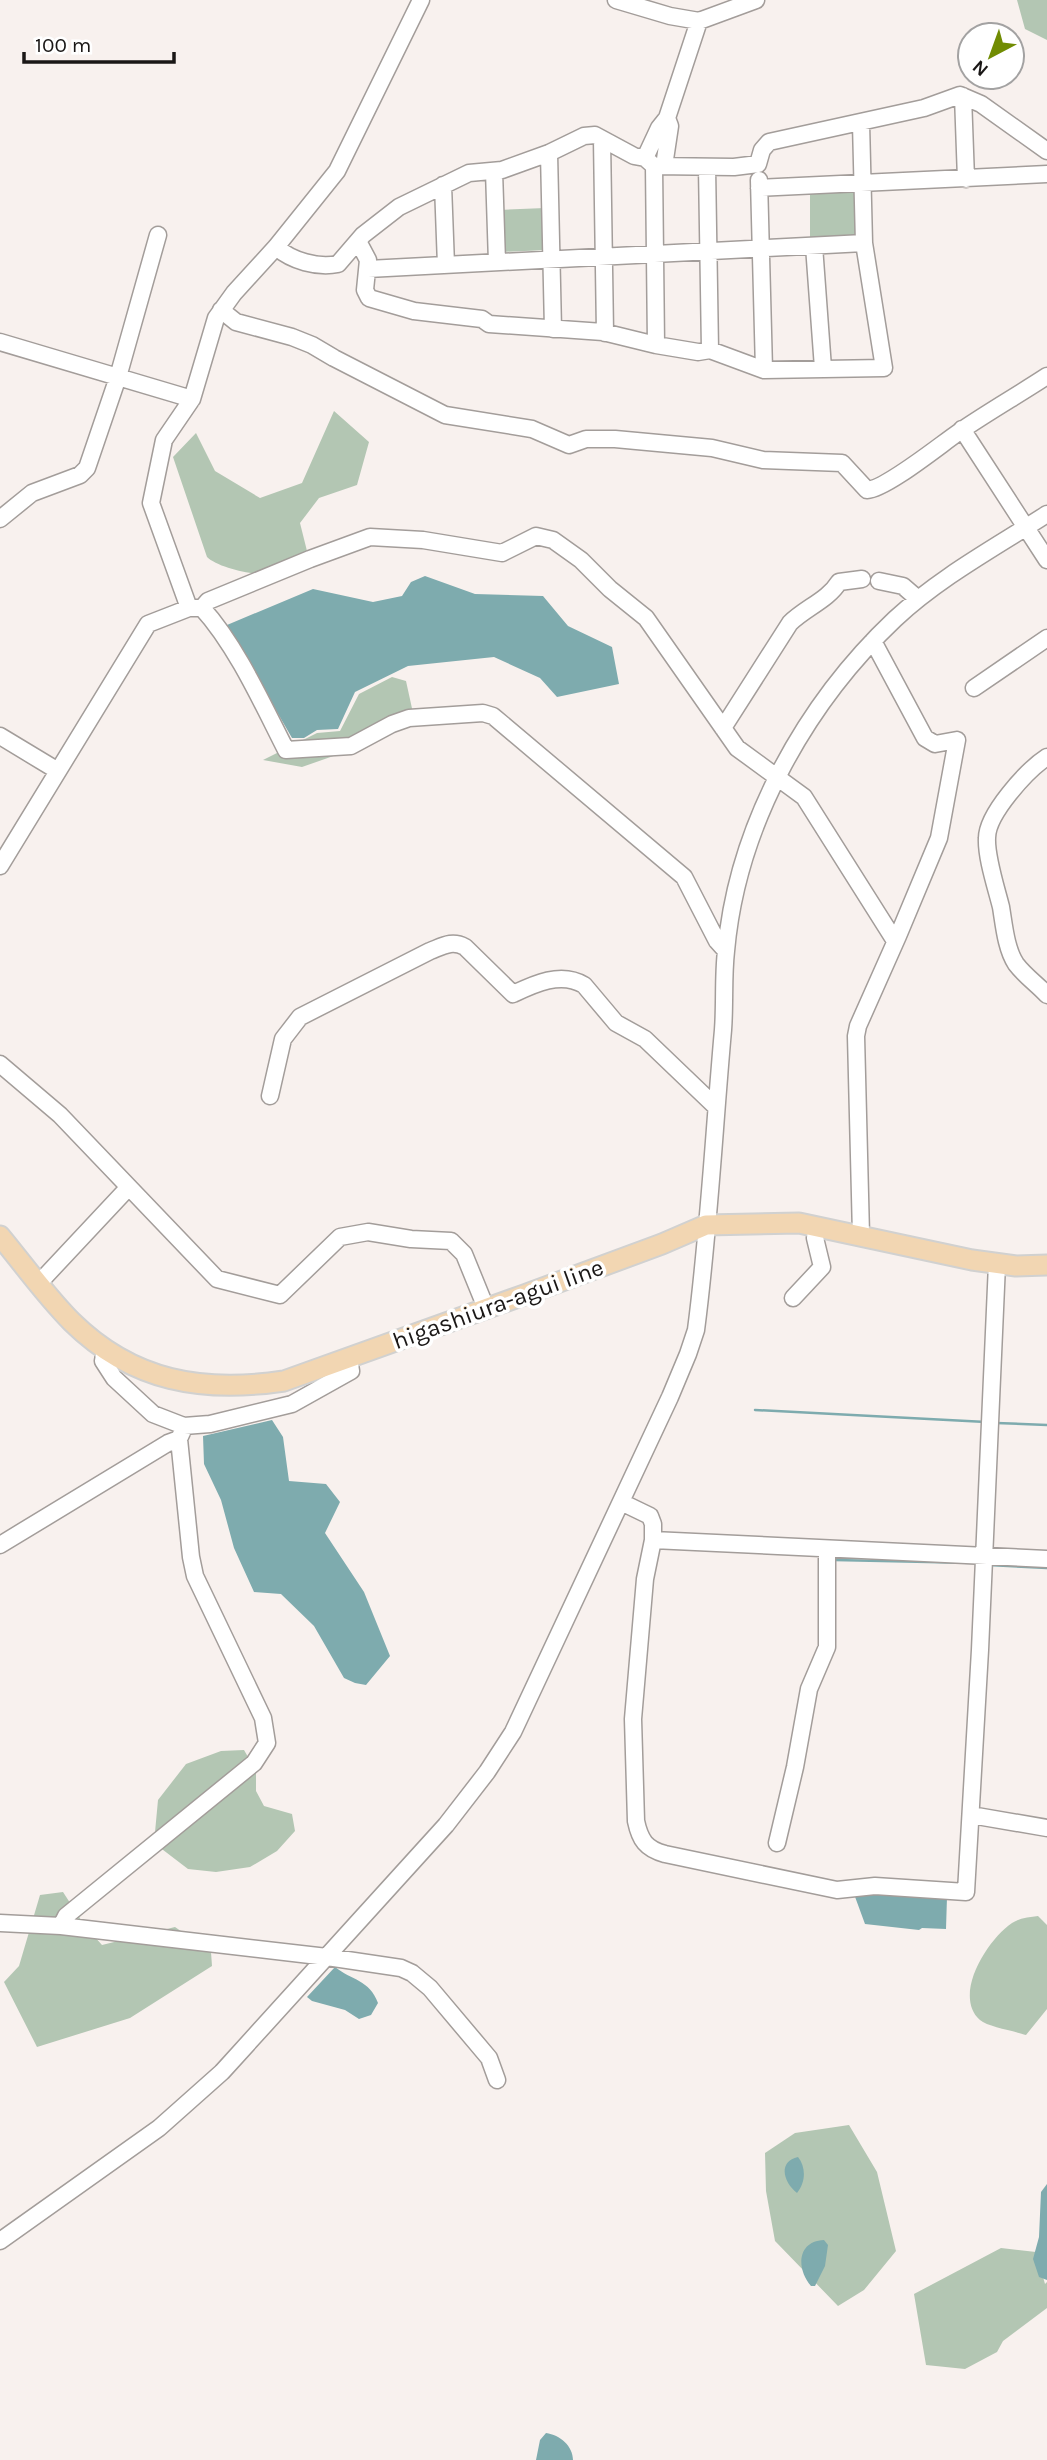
<svg xmlns="http://www.w3.org/2000/svg" width="1047" height="2460" font-family="Karla,sans-serif">
<style>
.green{fill:#b3c6b3}
.water{fill:#7eabae}
.lines{fill:none;stroke-linecap:round;stroke-linejoin:round}
.stream{stroke:#7eabae;stroke-width:2.5}
.minor-casing{stroke:#a39d9a;stroke-width:19}
.major-casing{stroke:#d1d1d0;stroke-width:23}
.minor{stroke:#fff;stroke-width:16}
.major{stroke:#f2d6b2;stroke-width:19}
.labels{text-anchor:middle;stroke-width:7;stroke-linejoin:round;paint-order:stroke}
.street-label{font-size:24px;fill:#1a1716;stroke:#fff}
</style>
<rect width="100%" height="100%" fill="#f8f1ee"/>
<path class="green" d="M1017,0h30v40l-22,-11z
M810,191l45,1 3,45 -48,2z
M545,208l2,42 -46,2 -2,-42z
M334,411l35,31 -12,43 -38,13 -19,25 7,28c-10,6 -29,20 -40,22 -14,3 -50,-6 -60,-16l-34,-100 23,-24 19,38 45,27 42,-15z
M392,677l14,4 7,32 -71,40 -40,14 -39,-7 54,-27 23,-2 19,-37z
M244,1750l12,21v20l8,15 28,8 3,17 -18,20 -27,16 -34,5 -28,-3 -34,-26 4,-43 28,-36 35,-13z
M63,1892l22,34 17,19 73,-18 36,25 1,14 -82,52 -93,29 -33,-65 15,-16 21,-71z
M1038,1916l9,9v84l-21,26c-11,-4 -38,-8 -46,-15 -28,-25 8,-81 32,-97 7,-5 18,-6 26,-7z
M849,2125l28,47 19,79 -32,39 -26,16 -63,-65 -9,-50 -1,-38 30,-20z
M1001,2248l35,4 9,32 2,-2v26l-44,33 -6,11 -32,17 -39,-4 -12,-71z"/>
<path class="water" d="M425,576l50,18 68,2 25,30 44,21 7,37 -62,13 -17,-19 -46,-21 -86,9 -53,26 -17,37 -21,1 -13,8h-12l-65,-113 86,-36 60,13 29,-6 9,-14z
M272,1420l11,17 6,44 37,3 14,18 -15,31 39,59 26,64 -24,29 -11,-2 -11,-5 -30,-52 -33,-32 -27,-2 -20,-44 -13,-48 -17,-36 -1,-28z
M869,1890l78,7 -1,32 -24,-1 -3,2 -54,-6 -11,-30z
M335,1967c16,13 35,13 43,36l-7,12 -12,4 -14,-9 -33,-9 -5,-4z
M798,2157c8,10 8,25 -1,36 -13,-10 -20,-31 1,-36z
M1047,2184v96l-8,-3 -6,-18 6,-22 2,-45z
M824,2240l4,5 -3,21 -10,20h-4c-15,-17 -14,-45 13,-46z
M546,2433c14,2 27,13 27,27h-37l4,-20z"/>
<g class="lines">
<path class="stream" d="M755,1410l231,12
M996,1423l51,2
M835,1560l140,3
M988,1565l59,3"/>
<g class="minor-casing">
<path id="minor" d="M616,0l54,16 29,5 57,-21
M963,96l3,83
M602,139l3,194
M549,153l4,176
M645,158l14,-30 8,-10 32,-97
M654,166l2,179
M664,166l6,-40 -3,-8
M707,167l3,183
M494,171l3,91
M759,180l5,190
M443,185l3,80
M759,188l288,-14
M359,243l9,17 -3,30 4,8 45,13 68,8 7,5 114,8 53,13 42,7 12,-2 54,20 120,-2 -20,-125 -3,-120
M814,246l9,122
M276,247c16,14 41,21 62,17l25,-29 36,-28 70,-34 33,-3 47,-17 35,-17 11,-1 39,21 11,2 9,8 80,1 24,-3 4,-14 7,-8 155,-34 36,-13 21,9 66,47
M368,269l496,-26
M221,310l15,12 56,15 20,8 22,13 111,57 87,14 37,16 17,-6h29l97,9 51,12 79,3 25,27c19,-1 73,-45 92,-58 29,-20 59,-37 88,-56
M0,342l192,57
M962,429l85,131
M0,519l32,-26 48,-18 7,-7 31,-91 40,-142
M879,581l24,5 15,13
M189,608l-38,-105 13,-63 28,-41 24,-81 18,-25 42,-46 61,-76 84,-171
M202,608c34,37 61,97 84,142l65,-4 41,-22 17,-6 74,-5 10,3 191,161 33,64 9,10
M974,688l73,-50
M723,728l67,-105c15,-15 38,-23 49,-41l23,-3
M0,736l58,35
M1047,757c-20,13 -60,57 -60,81 -1,19 9,49 14,69 3,18 5,42 15,57 9,12 22,21 31,31
M0,866l148,-242 41,-16h13l6,-7 102,-42 60,-22 53,3 79,13 34,-17 17,4 28,20 29,29 36,29 91,130 67,49 91,144
M0,1064l60,51 157,164 63,16 60,-58 28,-5 43,7 40,2 13,13 22,54
M270,1096l13,-57 17,-22 130,-66c13,-5 22,-11 35,-4l48,47c21,-10 48,-23 71,-9l32,38 29,16 71,68
M861,1235l-5,-199 2,-10 40,-90 41,-98 18,-98 -22,4 -10,-6 -52,-97
M39,1283l89,-95
M793,1298l29,-31 -7,-29 2,-12
M105,1349l-2,12 11,17 39,36 31,12 26,-2 82,-20 59,-33 -2,-13
M621,1502l29,14 3,8v16l-8,39 -12,140 3,102c4,19 10,28 29,33l172,36 38,-4 91,6 14,-242 17,-386
M653,1540l394,19
M0,1545l168,-102 11,-4 4,-9
M971,1815l76,13
M777,1843l18,-76 14,-78 18,-42v-98
M0,1923l61,3 266,31 74,11 11,5 18,15 59,70 8,22
M61,1926l5,-10 188,-153 13,-20 -4,-25 -68,-142 -4,-19 -12,-118
M0,2241l159,-113 63,-56 224,-247 41,-53 26,-40 157,-335 18,-43 8,-24c13,-99 18,-200 27,-300 2,-26 0,-53 3,-79 11,-125 79,-247 169,-332 45,-42 101,-72 152,-105"/>
</g>
<g class="major-casing">
<path id="major" d="M0,1236c24,29 46,60 72,86 61,60 131,71 212,59l240,-86 138,-51 44,-19 93,-2 173,37 44,6 31,-1"/>
</g>
<use href="#minor" class="minor"/>
<use href="#major" class="major"/>
</g>
<g class="labels">
<g class="street-label">
<text transform="translate(498 1304) rotate(-20)" y="8">higashiura-agui line</text>
</g>
</g>
<g transform="translate(991 56) rotate(221)"><circle r="33" fill="#ffffff" stroke="#a3a2a2" stroke-width="2"/>
<path d="M0-5L12 26L0 18L-12 26Z" fill="#718c03"/>
<text y="-10" font-size="19" font-weight="bold" text-anchor="middle" fill="#1a1716">N</text>
</g>
<path d="M24 52v10h150v-10" fill="none" stroke="#1a1716" stroke-width="3.5"/>
<text x="35" y="52" font-size="21" fill="#1a1716" stroke="#ffffff" stroke-width="5" paint-order="stroke">100 m</text>
</svg>
